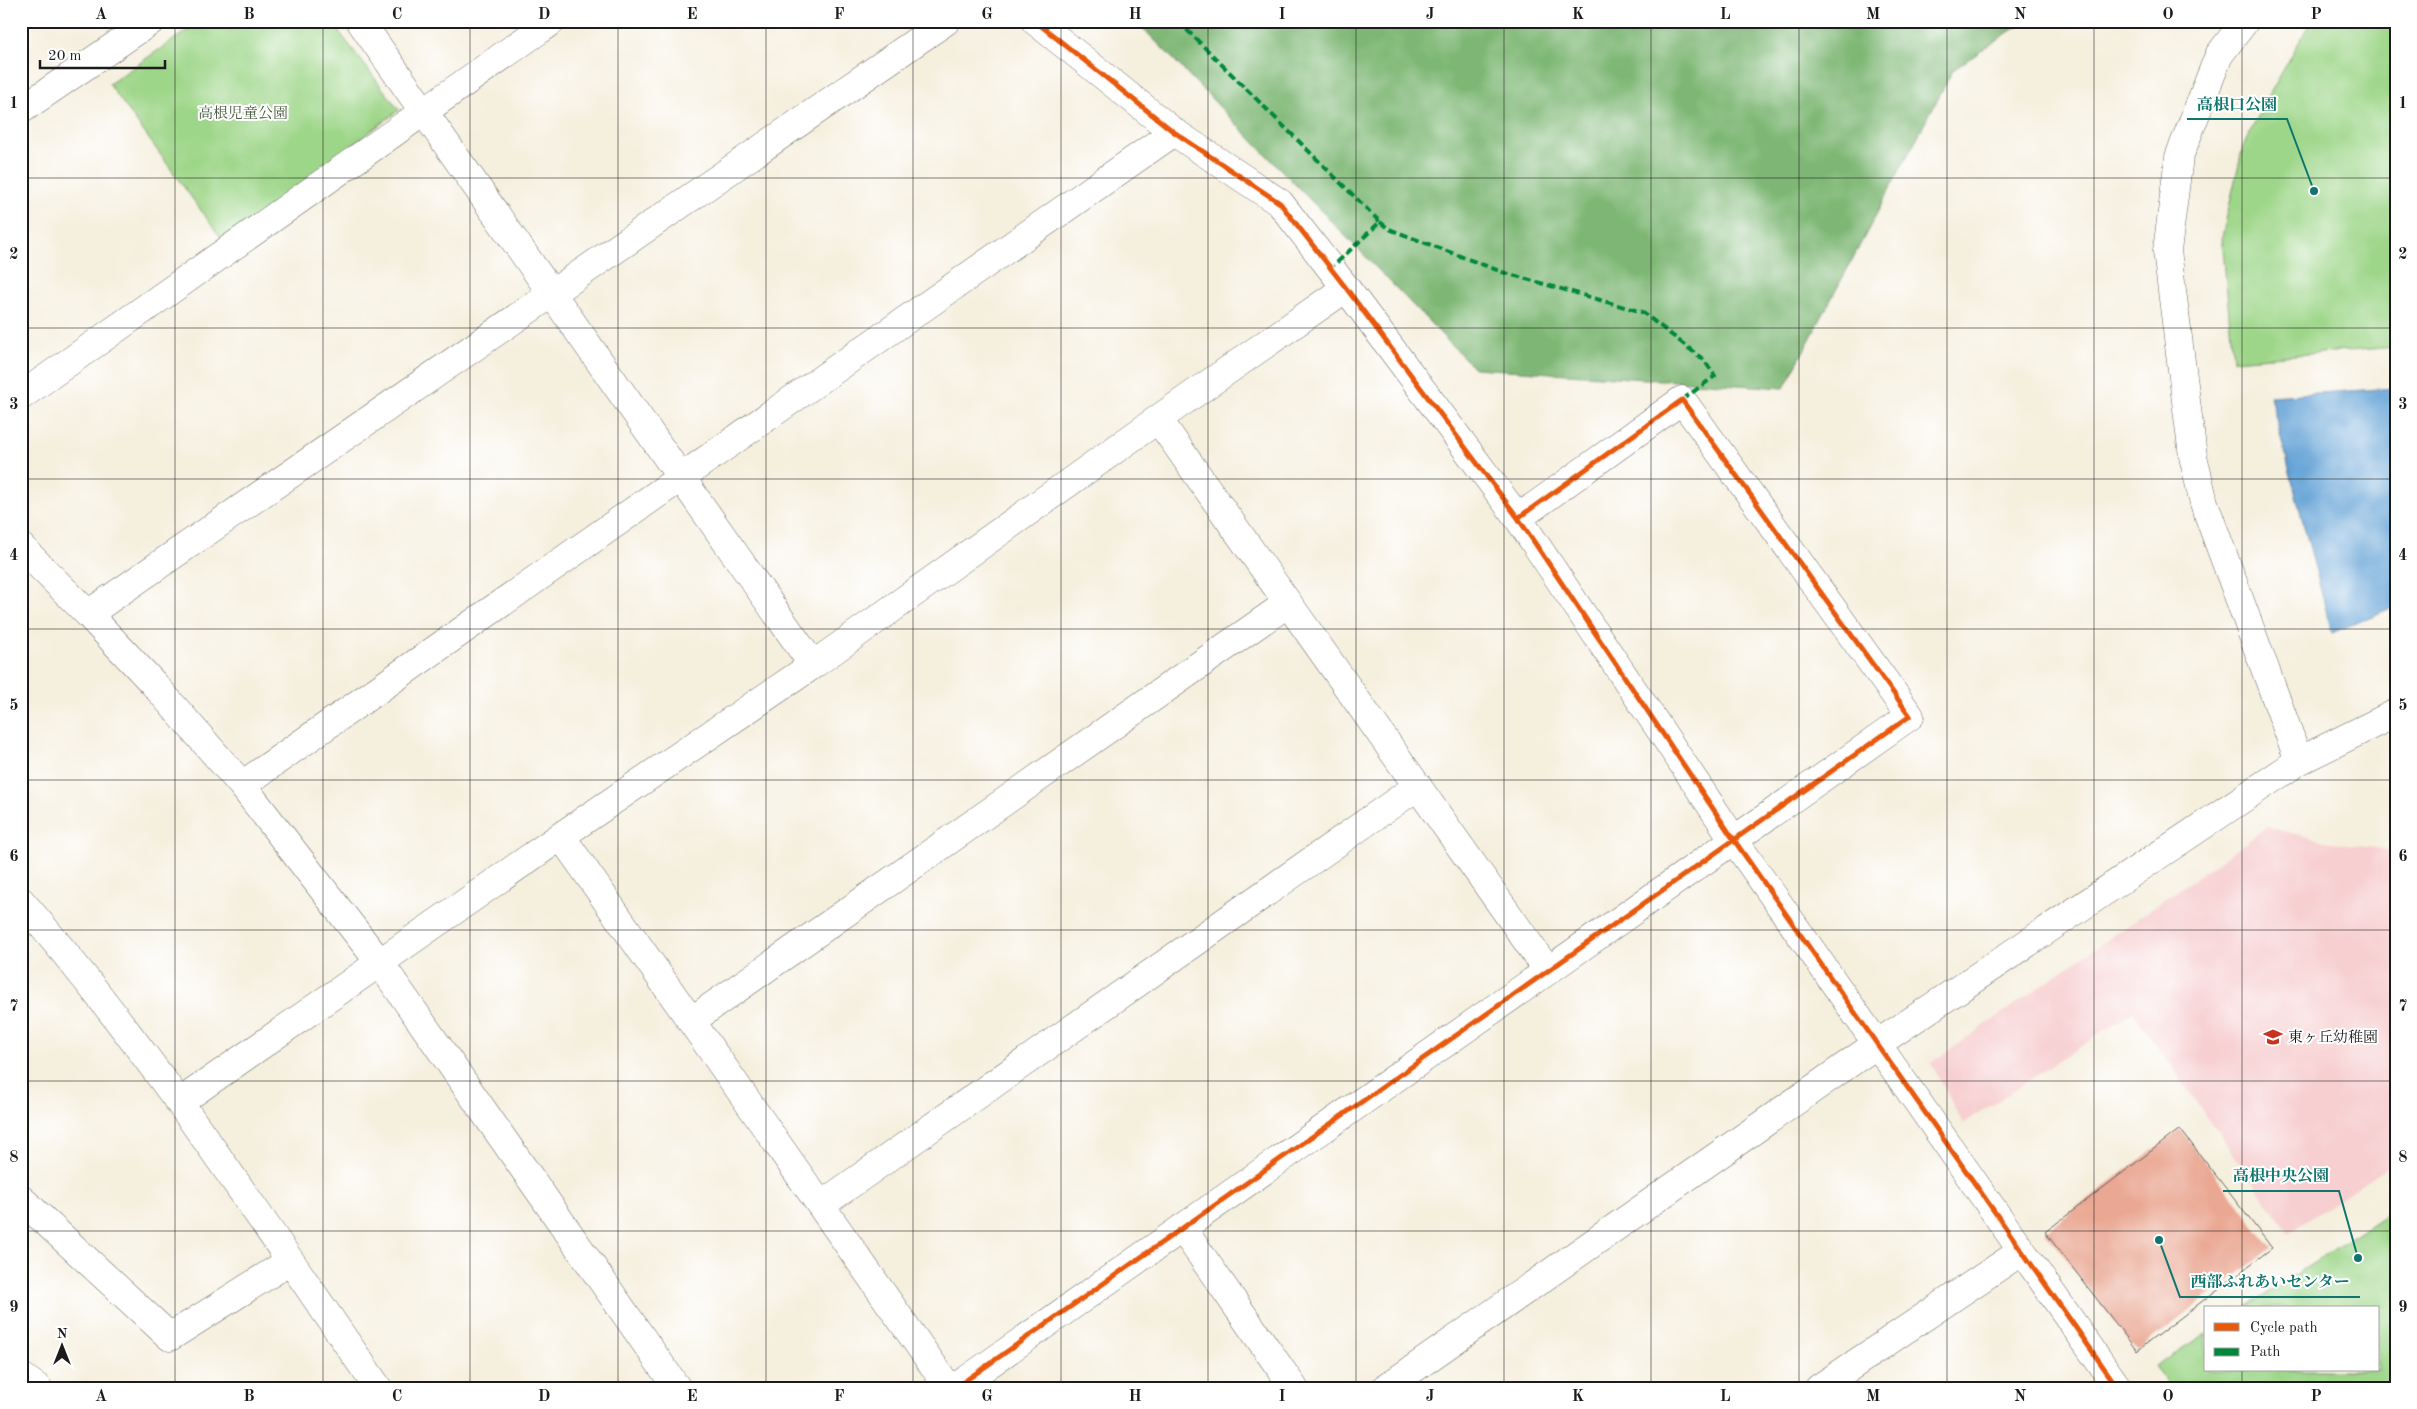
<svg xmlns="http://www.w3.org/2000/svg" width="2417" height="1409" font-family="'Old Standard TT','Noto Serif JP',serif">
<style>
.built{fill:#f7cfd0}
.green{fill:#9ed689;stroke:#5d7952}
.forest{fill:#7eb775;stroke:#4d6a48}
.water{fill:#64a2d6;stroke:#405f79}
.building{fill:#eaa793}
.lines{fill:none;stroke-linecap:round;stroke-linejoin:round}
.minor-casing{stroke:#686660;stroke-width:29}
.minor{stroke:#fff;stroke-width:28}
.quiet{stroke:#00873e;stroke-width:4;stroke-dasharray:8 4;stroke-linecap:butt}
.cycleway-casing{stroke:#fff;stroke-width:8}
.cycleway{stroke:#e8590c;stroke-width:5}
.grid{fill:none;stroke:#1c1c1c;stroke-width:1;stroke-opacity:0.55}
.labels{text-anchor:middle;stroke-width:4;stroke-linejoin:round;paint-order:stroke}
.park-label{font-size:15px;fill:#4a5d42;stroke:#fff}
.poi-label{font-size:15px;fill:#1c1c1c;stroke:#fff;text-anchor:start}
.leader{fill:none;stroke:#0f766e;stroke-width:2}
.callout-dot{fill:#0f766e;stroke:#fff;stroke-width:2}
.callout-label{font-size:16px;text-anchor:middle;font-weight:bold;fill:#0f766e;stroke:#fff;stroke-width:4;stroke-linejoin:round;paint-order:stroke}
.neatline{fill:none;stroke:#1c1c1c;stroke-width:2}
.grid-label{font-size:16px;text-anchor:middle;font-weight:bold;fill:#1c1c1c}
</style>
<rect width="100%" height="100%" fill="#fff"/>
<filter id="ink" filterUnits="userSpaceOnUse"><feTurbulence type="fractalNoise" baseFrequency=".02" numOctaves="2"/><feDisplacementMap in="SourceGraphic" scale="10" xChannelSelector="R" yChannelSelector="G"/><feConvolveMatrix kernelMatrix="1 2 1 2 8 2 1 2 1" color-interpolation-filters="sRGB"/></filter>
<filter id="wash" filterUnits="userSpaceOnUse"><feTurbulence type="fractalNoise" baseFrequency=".0096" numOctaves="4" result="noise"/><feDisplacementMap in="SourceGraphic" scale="20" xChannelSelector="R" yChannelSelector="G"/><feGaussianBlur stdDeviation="1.12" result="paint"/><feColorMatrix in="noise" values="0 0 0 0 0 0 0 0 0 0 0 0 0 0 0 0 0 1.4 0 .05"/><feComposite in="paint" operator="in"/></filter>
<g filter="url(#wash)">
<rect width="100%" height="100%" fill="#f5efde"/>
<path class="built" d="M2268,827l56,14 72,10v310l-107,72 -156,-221 -170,112 -32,-61z"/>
<path class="green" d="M201,21h130l68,89 -175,132 -115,-158z
M2311,21h85v326l-163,13 -11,-123 21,-91 25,-49z
M2396,1208v180h-226l-15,-22 51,-33v37h172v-62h-133z"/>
<path class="forest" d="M1136,21h889l-72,49 -169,318 -310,-20z"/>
<path class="water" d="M2396,388v218l-64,27 -62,-237z"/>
<g id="blocks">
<path class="building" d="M2180,1129l92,119 -135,103 -92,-119z"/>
</g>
</g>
<g filter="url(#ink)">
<use href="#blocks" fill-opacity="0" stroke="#686660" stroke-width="1"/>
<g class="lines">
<g class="minor-casing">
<path id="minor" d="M360,21l453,644
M1035,21l139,111 106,71 66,85 172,230 216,322 384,548
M2245,21l-26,34 -40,102 -12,94 26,205 11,47 95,258
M21,110l130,-89
M21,396l531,-375
M1158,419l390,552
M21,547l67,67 65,69 89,102 138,178 297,425
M88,614l858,-593
M242,785l932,-653
M561,836l388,552
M21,901c132,152 242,322 357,487
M691,1021l597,-418
M180,1102l381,-266 252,-171 345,-246 188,-131
M21,1199l149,138 120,-76
M821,1205l597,-419
M1182,1228l112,160
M21,1376l17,12
M955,1388l955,-672 -228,-316 -164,118
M1386,1388l491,-344 422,-283 97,-48
M1819,1388l203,-137"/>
</g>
<use href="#minor" class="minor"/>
<path class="quiet" d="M1178,21l202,201 -49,46
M1380,222l9,7 113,43 140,40 62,48 11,16 -33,24"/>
<g class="cycleway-casing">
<path id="cycleway" d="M1035,21l139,111 106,71 66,85 172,230 216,322 384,548
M955,1388l955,-672 -228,-316 -164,118"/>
</g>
<use href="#cycleway" class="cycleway"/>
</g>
</g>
<path class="grid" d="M175,21v1367M323,21v1367M470,21v1367M618,21v1367M766,21v1367M913,21v1367M1061,21v1367M1208,21v1367M1356,21v1367M1504,21v1367M1651,21v1367M1799,21v1367M1947,21v1367M2094,21v1367M2242,21v1287M21,178h2375M21,328h2375M21,479h2375M21,629h2375M21,780h2375M21,930h2375M21,1081h2375M21,1231h2375M2242,1370v18"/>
<defs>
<g id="school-bare" transform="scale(1.5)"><path d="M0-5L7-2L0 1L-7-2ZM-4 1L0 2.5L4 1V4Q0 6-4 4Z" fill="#c8321e" stroke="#fff" stroke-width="2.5" paint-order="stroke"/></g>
</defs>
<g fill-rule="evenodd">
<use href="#school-bare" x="2273" y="1037"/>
</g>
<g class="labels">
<g class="park-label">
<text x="243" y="118">高根児童公園</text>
</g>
<g class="poi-label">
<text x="2288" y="1042">東ヶ丘幼稚園</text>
</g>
</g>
<path class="leader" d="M2314 191L2287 119H2187M2358 1258L2339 1191H2223M2159 1240L2180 1297H2360"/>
<g class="callout-dot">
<circle cx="2314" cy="191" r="5"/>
<circle cx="2358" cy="1258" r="5"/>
<circle cx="2159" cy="1240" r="5"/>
</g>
<g class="callout-label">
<text x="2237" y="110">高根口公園</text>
<text x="2281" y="1181">高根中央公園</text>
<text x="2270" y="1287">西部ふれあいセンター</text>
</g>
<rect width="2417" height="1409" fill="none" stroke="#fff" stroke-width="55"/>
<rect x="2204" y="1306" width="175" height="65" fill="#ffffff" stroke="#a4a4a4"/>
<rect x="2214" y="1323" width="25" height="8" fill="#e8590c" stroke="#a4a4a4"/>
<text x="2250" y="1332" font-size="15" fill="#1c1c1c">Cycle path</text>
<rect x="2214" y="1348" width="25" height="8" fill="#00873e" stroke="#a4a4a4"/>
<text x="2250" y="1356" font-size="15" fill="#1c1c1c">Path</text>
<g transform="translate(62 1346)" stroke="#ffffff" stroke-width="4" paint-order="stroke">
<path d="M0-4L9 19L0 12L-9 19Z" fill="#1c1c1c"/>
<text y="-8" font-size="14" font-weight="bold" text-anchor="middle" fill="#1c1c1c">N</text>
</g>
<path d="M40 60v8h125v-8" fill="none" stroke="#1c1c1c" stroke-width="2.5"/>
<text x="48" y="60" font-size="15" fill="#1c1c1c" stroke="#ffffff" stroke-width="4" paint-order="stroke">20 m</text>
<rect x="28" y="28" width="2362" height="1354" class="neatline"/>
<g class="grid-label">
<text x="101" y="19">A</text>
<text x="249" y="19">B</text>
<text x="397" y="19">C</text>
<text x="544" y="19">D</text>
<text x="692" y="19">E</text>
<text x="839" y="19">F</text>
<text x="987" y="19">G</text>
<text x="1135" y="19">H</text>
<text x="1282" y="19">I</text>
<text x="1430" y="19">J</text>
<text x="1578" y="19">K</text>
<text x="1725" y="19">L</text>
<text x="1873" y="19">M</text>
<text x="2020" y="19">N</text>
<text x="2168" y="19">O</text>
<text x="2316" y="19">P</text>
<text x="14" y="108">1</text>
<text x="2403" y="108">1</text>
<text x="14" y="259">2</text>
<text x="2403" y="259">2</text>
<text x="14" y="409">3</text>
<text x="2403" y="409">3</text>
<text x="14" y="560">4</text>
<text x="2403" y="560">4</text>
<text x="14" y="710">5</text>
<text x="2403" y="710">5</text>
<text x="14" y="861">6</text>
<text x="2403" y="861">6</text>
<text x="14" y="1011">7</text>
<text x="2403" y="1011">7</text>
<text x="14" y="1162">8</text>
<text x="2403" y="1162">8</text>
<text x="14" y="1312">9</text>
<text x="2403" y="1312">9</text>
<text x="101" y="1401">A</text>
<text x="249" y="1401">B</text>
<text x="397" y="1401">C</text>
<text x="544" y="1401">D</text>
<text x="692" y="1401">E</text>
<text x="839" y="1401">F</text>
<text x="987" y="1401">G</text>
<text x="1135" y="1401">H</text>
<text x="1282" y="1401">I</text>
<text x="1430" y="1401">J</text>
<text x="1578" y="1401">K</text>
<text x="1725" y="1401">L</text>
<text x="1873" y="1401">M</text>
<text x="2020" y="1401">N</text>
<text x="2168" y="1401">O</text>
<text x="2316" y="1401">P</text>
</g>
</svg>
